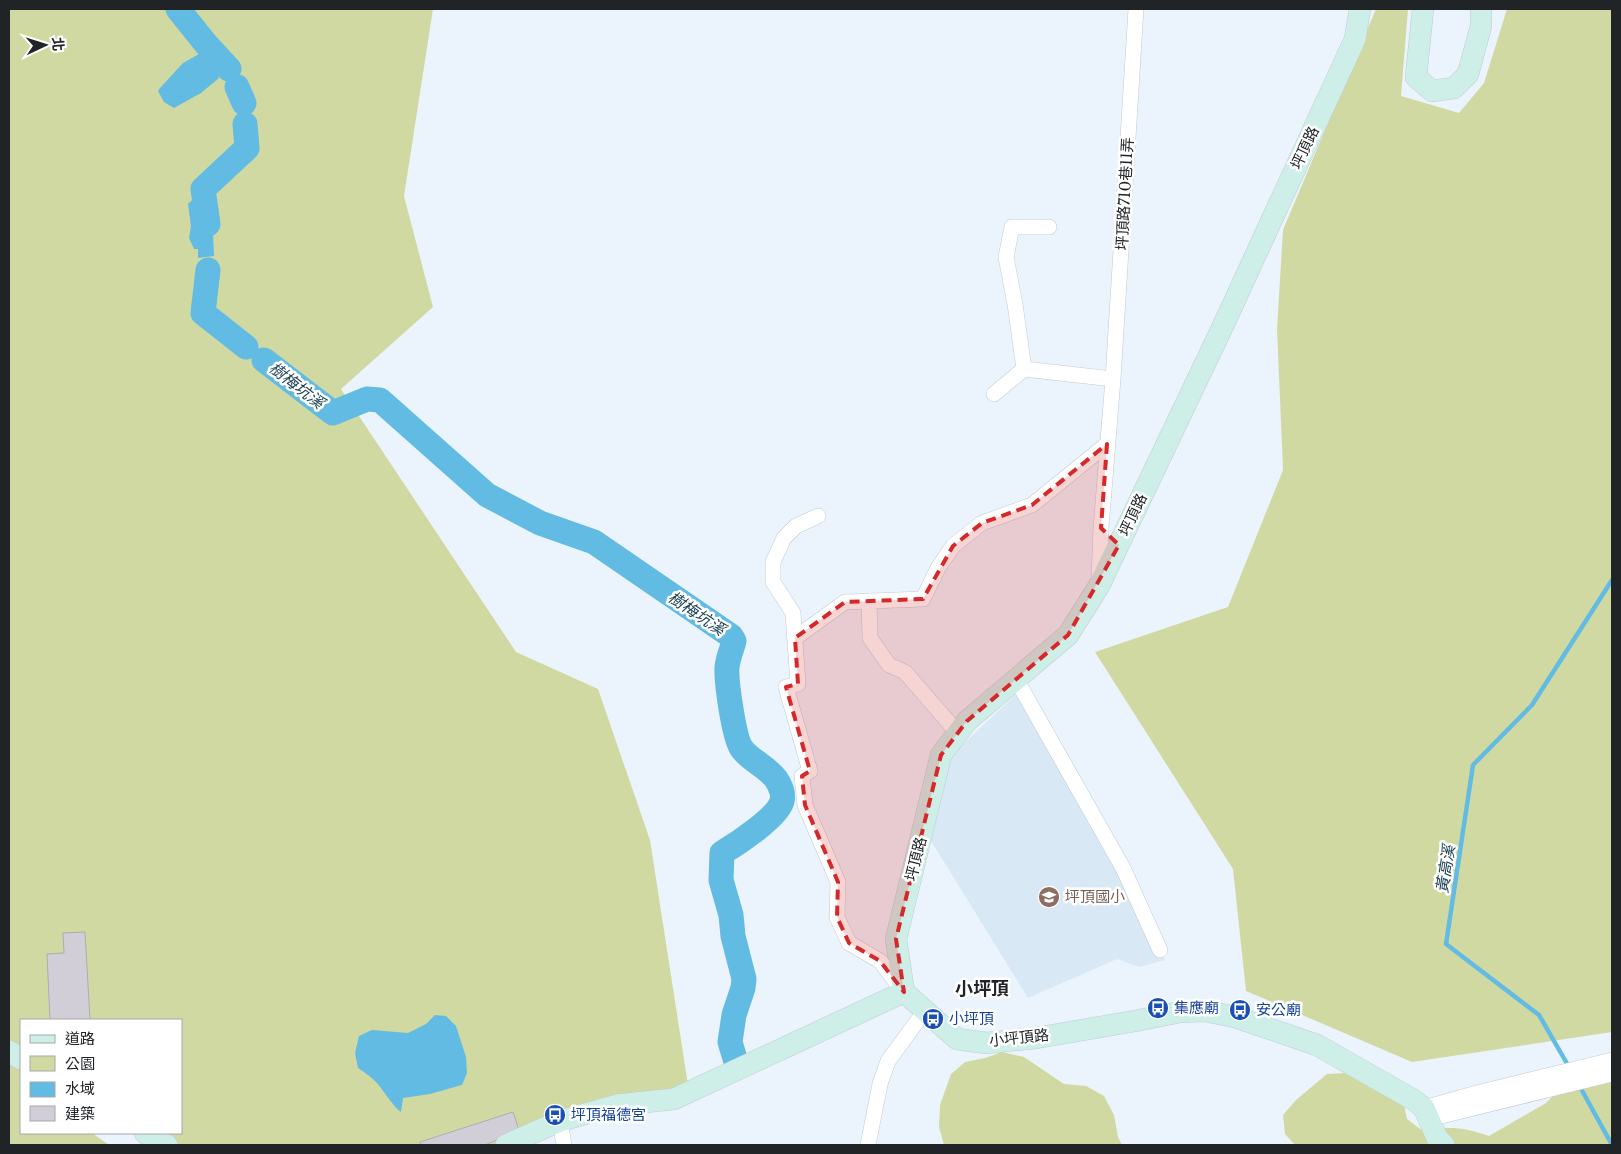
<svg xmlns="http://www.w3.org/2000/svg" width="1621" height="1154" font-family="'Libre Baskerville','Noto Sans TC',serif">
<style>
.built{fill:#d8e8f5}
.green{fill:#d1d9a2}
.water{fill:#62bbe3}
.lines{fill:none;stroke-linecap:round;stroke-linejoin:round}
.stream{stroke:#62bbe3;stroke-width:4.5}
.river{stroke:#62bbe3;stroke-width:25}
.building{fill:#d1ced8;stroke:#aeabb5}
.street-casing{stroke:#c1cbd2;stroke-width:16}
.secondary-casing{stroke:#c1cbd2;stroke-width:22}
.street{stroke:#fff;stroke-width:15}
.secondary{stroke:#cdefe8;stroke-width:21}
.marked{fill:#d62828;fill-opacity:0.2;stroke:#d62828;stroke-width:4;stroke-dasharray:10 6;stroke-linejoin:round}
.labels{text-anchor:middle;stroke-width:5;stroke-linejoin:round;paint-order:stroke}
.street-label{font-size:15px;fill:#202427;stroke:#fff}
.education-label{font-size:15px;fill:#785e54;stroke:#fff;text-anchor:start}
.transit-label{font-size:15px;fill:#164399;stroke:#fff;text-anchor:start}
.water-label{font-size:16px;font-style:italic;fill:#194051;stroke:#fff}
.quarter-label{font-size:18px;font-weight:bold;fill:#202427;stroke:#fff}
</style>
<rect width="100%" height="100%" fill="#ebf4fc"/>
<path class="built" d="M1021,690l144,270 -26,7 -22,-8 -89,39 -100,-162 22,-80z"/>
<path class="green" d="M9,9h424l-29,187 29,111 -92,82 175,263 82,37 52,151 38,245 -190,60h-320l-21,-12h24v-113h-160v113h71l17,12h-100z
M1376,9h32l-7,87 58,17 25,-30 23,-74h105v1023l-200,30 -166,-71 -13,-122 -138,-217 133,-45 55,-137 -6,-141 6,-99z
M1002,1052l22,5 40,27 22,2 18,10 10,19 4,22 4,8h-178l-5,-18 1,-22 11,-31 14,-12 20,-4z
M1612,1058v87h-317l-10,-11 -2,-19 13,-15 31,-26 19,-1 57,27 4,19 16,12c28,-5 39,-4 66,5l57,-33 21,-21z"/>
<path class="water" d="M201,53l15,15 3,10 -18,15 -27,15 -10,-6 -6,-11 2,-3 23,-25z
M209,189l8,2 -9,10 4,9 2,46 -16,2v-9h-4l-5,-11 2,-12 -3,-22 13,-13z
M435,1015l11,1 10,10 10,31 1,16 -5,12 -32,9 -27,4 -2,14c-8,-5 -18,-23 -26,-31 -5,-5 -11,-9 -17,-13l-3,-15 4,-17 13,-6 36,3 18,-9z"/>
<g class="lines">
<path class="stream" d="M1569,1067l-30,-52 -93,-71 27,-179 59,-60 80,-125
M1579,1085l33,60"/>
<path class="river" d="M178,9l28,35 23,25
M237,87l7,16
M208,224l-5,-35 44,-41 -2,-24
M208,270l-5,43 43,34
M264,360l69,53 34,-14 13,1 107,95 53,28 54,19 137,94 3,5c-2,8 -6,17 -7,26 -1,14 7,72 15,82 8,11 25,18 34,30 4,6 8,15 6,22 -4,16 -45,43 -60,52l-1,27 10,35 2,21 11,43 -1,9 -9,27 -4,27 6,20"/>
</g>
<path class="building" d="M85,932l5,88h-40l-3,-66 17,-1 -1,-20z
M513,1112l6,18 -34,15h-64l-1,-3z"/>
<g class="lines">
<g class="street-casing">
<path id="street" d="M1049,227h-37l-6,30 9,47 9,65 89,10
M994,394l30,-25
M818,516l-22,10 -12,12 -11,24v20l20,31 5,71 -12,3 24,84 -8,5 3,29 33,77 -1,35 12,26 31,18 21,28
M1099,579l2,-51 12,-149 23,-370
M869,601l1,37 19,27 16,7 52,60
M795,638l50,-36 78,-3 15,-31 15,-22 29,-23 50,-18 75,-61
M1016,679l107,189 37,82
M1424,1108l53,-15 135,-33
M1429,1119l183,-45
M560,1121l4,24
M868,1145l12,-61 8,-23 36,-49"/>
</g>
<g class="secondary-casing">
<path id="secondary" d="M1423,9l-7,68 16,14 22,-3 14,-14 13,-48v-17
M904,992l-8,-53 45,-184 26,-34 101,-86 31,-49 123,-258 133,-289 5,-30
M904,992l53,47 29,4 50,-5 99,-17 45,-9 25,-1 30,6 82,28 97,55 10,8 13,30 7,7
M9,1051l12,8
M145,1133l22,12
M506,1145l54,-24 57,-16 57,-6 230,-107"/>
</g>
<use href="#street" class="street"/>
<use href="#secondary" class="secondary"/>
</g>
<path class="marked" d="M1107,444l-6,84 18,17 -51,90 -101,86 -26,34 -45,184 8,53 -24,-31 -31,-18 -12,-26 1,-35 -33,-77 -3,-29 8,-5 -24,-84 12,-3 -3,-46 50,-36 78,-3 30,-53 29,-23 50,-18z"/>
<defs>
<g id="school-disc" transform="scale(1.125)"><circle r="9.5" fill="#8d6e63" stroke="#fff"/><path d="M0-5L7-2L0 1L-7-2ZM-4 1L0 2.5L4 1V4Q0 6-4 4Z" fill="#fff"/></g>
<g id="bus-disc" transform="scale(1.125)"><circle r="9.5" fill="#1a4fb4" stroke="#fff"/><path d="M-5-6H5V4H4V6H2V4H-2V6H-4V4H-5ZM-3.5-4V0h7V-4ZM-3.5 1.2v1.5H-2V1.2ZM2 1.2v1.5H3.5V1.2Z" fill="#fff"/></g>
</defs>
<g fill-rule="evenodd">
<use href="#school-disc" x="1049" y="897"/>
<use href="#bus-disc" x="1158" y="1008"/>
<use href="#bus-disc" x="1240" y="1010"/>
<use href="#bus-disc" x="933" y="1019"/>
<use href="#bus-disc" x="555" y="1115"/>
</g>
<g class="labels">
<g class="street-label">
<text transform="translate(1305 148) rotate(-65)" y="5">坪頂路</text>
<text transform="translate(1125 194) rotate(-87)" y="5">坪頂路710巷11弄</text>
<text transform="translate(1133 515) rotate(-65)" y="5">坪頂路</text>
<text transform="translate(916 859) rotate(-76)" y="5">坪頂路</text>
<text transform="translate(1019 1038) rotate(-6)" y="5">小坪頂路</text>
</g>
<g class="education-label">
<text x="1065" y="902">坪頂國小</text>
</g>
<g class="transit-label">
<text x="1174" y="1013">集應廟</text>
<text x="1256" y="1015">安公廟</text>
<text x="949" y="1024">小坪頂</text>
<text x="571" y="1120">坪頂福德宮</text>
</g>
<g class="water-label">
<text transform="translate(297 385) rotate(38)" y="6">樹梅坑溪</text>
<text transform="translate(697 613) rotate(34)" y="6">樹梅坑溪</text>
<text transform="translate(1445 869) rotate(-81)" y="6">黃高溪</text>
</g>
<g class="quarter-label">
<text x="982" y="995">小坪頂</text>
</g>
</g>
<rect width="1621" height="1154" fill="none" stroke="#202427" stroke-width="20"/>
<rect x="20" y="1019" width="162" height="115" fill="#ffffff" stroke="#a6a7a9"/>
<rect x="30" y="1035" width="25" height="8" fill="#cdefe8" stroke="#a6a7a9"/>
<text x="65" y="1044" font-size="15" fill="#202427">道路</text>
<rect x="30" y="1056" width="25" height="15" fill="#d1d9a2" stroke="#a6a7a9"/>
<text x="65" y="1069" font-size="15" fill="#202427">公園</text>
<rect x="30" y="1082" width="25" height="15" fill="#62bbe3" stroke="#a6a7a9"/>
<text x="65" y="1094" font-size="15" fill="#202427">水域</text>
<rect x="30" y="1106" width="25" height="15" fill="#d1ced8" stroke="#a6a7a9"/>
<text x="65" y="1119" font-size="15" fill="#202427">建築</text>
<g transform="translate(45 45) rotate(86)" stroke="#ffffff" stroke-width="4" paint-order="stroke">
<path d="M0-4L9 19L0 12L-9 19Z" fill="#202427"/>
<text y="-8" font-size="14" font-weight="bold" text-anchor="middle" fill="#202427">北</text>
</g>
</svg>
